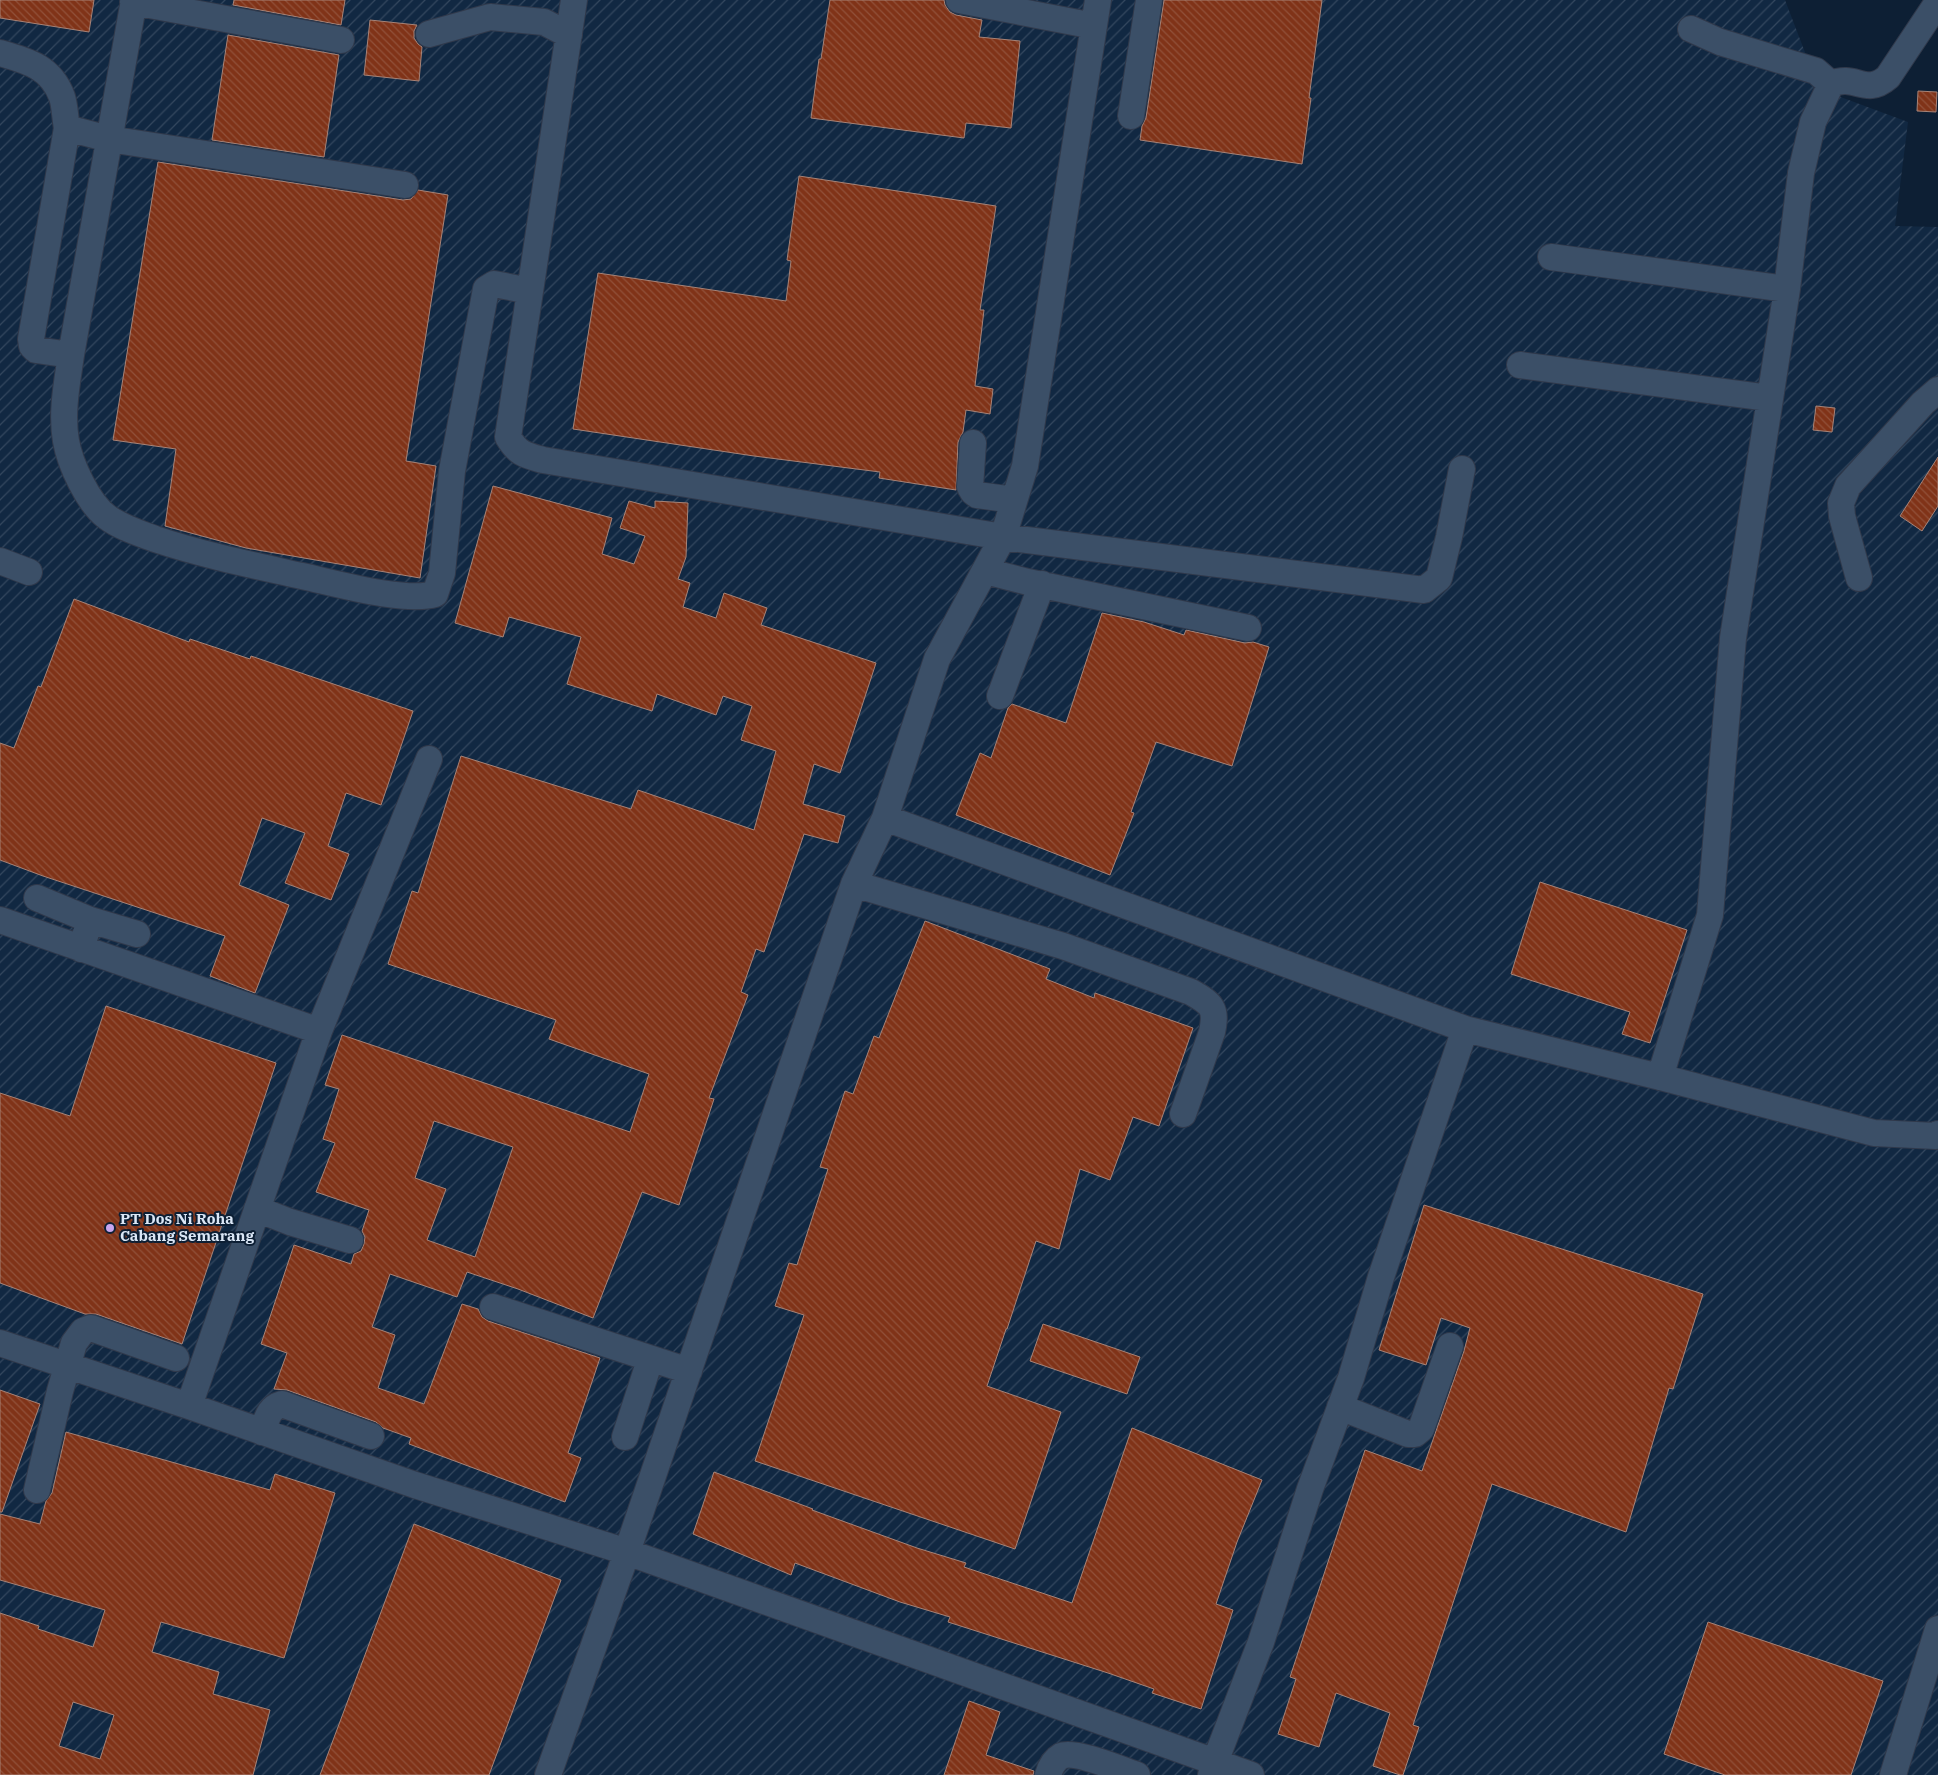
<svg xmlns="http://www.w3.org/2000/svg" width="1938" height="1775" font-family="'IBM Plex Serif',serif">
<style>
.industrial{fill:url(#industrial-furrows)}
.building{fill:url(#building-back-hatch);stroke:#a78377;fill-rule:evenodd}
.lines{fill:none;stroke-linecap:round;stroke-linejoin:round}
.minor-casing{stroke:#30394b;stroke-width:28}
.minor{stroke:#3b4f67;stroke-width:26}
.poi-dot{fill:#c8a6ef;stroke:#0d1f34;stroke-width:2}
.labels{text-anchor:middle;stroke-width:4;stroke-linejoin:round;paint-order:stroke}
.poi-label{font-size:15px;font-weight:bold;fill:#dbe7f6;stroke:#0d1f34;text-anchor:start}
</style>
<defs>
<pattern id="industrial-furrows" width="10" height="10" patternUnits="userSpaceOnUse" patternTransform="scale(1.25)"><rect width="10" height="10" fill="#112842"/><path d="M-1 1l2-2M0 10L10 0M9 11l2-2" fill="none" stroke="#33475e"/></pattern>
<pattern id="building-back-hatch" width="6" height="6" patternUnits="userSpaceOnUse" patternTransform="scale(1.25)"><rect width="6" height="6" fill="#803318"/><path d="M-1 5l2 2M0 0l6 6M5-1l2 2" fill="none" stroke="#91513a"/></pattern>
</defs>
<rect width="100%" height="100%" fill="#0d1f34"/>
<path class="industrial" d="M0,0h1785l34,89 89,33 -13,104 43,1v1548h-1938z"/>
<path class="building" d="M0,0h94l-5,32 -89,-14z
M234,0h111l-4,25 -108,-20z
M830,0h114l1,5 5,7 6,3 26,5 -3,17 41,4 -9,87 -45,-5 -2,15 -153,-20 8,-59h2z
M1164,0h158l-13,98h2l-9,66 -162,-24 2,-14 4,-8z
M370,20l47,5 -3,6v7l4,6 4,3 -3,34 -55,-6z
M228,35l111,20 -15,102 -112,-17z
M1918,91l19,1 -1,20 -19,-1z
M158,162l245,38 8,-1 7,-9 30,5 -42,266 30,5 -16,112 -174,-30 -81,-22 11,-77 -63,-9z
M799,176l197,30 -16,104h4l-9,76 18,3 -3,25 -24,-4 -3,22 -5,10 -2,48 -77,-12 1,-6 -126,-16 -181,-27 25,-156 188,28 5,-40 -4,-1z
M1816,406l19,2 -3,24 -19,-2z
M1938,457v49l-16,25 -22,-15z
M493,486l119,32 -10,36 32,10 11,-28 -25,-8 9,-27 26,7v-7l33,2 -2,54 -8,22 12,4 -7,24 33,11 8,-25 43,15 -6,17 115,38 -36,110 -26,-9 -11,40 42,12 -7,27 -34,-9 -40,118 -8,-3 -15,43 7,3 -39,103 5,1 -35,106 -37,-13 -49,126 -75,-29 -51,-17 -10,25 -67,-23 -18,53 23,8 -17,53 46,16 38,-100 16,5 4,8 6,4 112,37 -32,95 13,5 -16,44 -156,-58 2,-6 -28,-10 -7,-6 -89,-32 -13,-1 13,-36 -26,-9 33,-99 57,19 3,-10 7,-3 3,-7 1,-7 -3,-6 7,-21 -53,-18 19,-49 -12,-4 16,-50 -14,-4 17,-50 288,97 19,-58 -100,-35 7,-19 -168,-56 24,-73 6,2 43,-137 170,53 7,-19 116,40 22,-79 -35,-11 11,-34 -29,-10 -7,19 -59,-21 -5,17 -85,-27 14,-47 -72,-20 -6,20 -48,-14zM434,1121l79,26 -38,110 -48,-17 19,-51 -31,-11z
M74,599l115,43 1,-3 60,20 1,-3 162,55 -32,94 -35,-12 -18,53 21,8 -18,46 -46,-17 20,-50 -43,-15 -23,67 50,20 -34,88 -45,-17 15,-40 -182,-60 -43,-16v-117l14,5 24,-62 3,1z
M1102,613l42,9 40,13 2,-5 59,13 8,-1 16,5 -37,119 -76,-24 -25,70 3,1 -24,62 -154,-60 24,-62 11,5 17,-50 4,-4 54,19z
M1540,882l147,48 -37,113 -28,-9 8,-22 -119,-38z
M925,921l125,48 -4,10 48,19 1,-5 98,35 -34,98 -26,-9 -23,63 -30,-11 -21,80 -23,-8 -29,88h-1l-19,57 74,26 -46,137 -260,-88 49,-146 -29,-9 14,-43 8,2 31,-96 -8,-2 25,-76 8,3 21,-58 5,2z
M106,1006l170,57 -94,281 -86,-30h-11l-85,-31v-190l70,23z
M1424,1205l279,89 -30,95 -4,-1 -43,144 -134,-48 -79,241 6,2 -16,48h-3l-27,-9 17,-53 -54,-20 -17,54 -41,-13 18,-55 -6,-2 75,-227 57,21 42,-120 6,-23 -29,-10 -15,47 -47,-15z
M1043,1324l97,33 -13,37 -97,-33z
M0,1390l40,14 -38,108h-2z
M1132,1428l130,52 -25,62 -21,62 17,6 -32,99 -49,-16 2,-4 -46,-16 -160,-51 2,-5 -50,-15 -105,-39 -4,12 -98,-41 21,-62 99,37 -1,1 105,38 49,15 -2,4 108,36z
M66,1432l204,58 5,-16 60,19 -51,165 -123,-36 -9,30 67,20 -6,22 57,16 -17,65h-253v-162l39,13 -1,3 55,18 12,-37 -105,-30v-66l40,10 6,-23 6,-8zM73,1702l41,13 -14,44 -41,-13z
M414,1524l147,56 -72,195h-169z
M1708,1622l175,59 -32,94h-126l-61,-21z
M969,1701l31,11 -14,43 48,16 -1,4h-89z"/>
<g class="lines">
<g class="minor-casing">
<path id="minor" d="M134,0l-63,355c-4,28 -10,58 -5,86 4,23 22,62 41,76 13,10 32,16 48,22 48,16 97,26 147,37 33,7 103,27 133,18l7,-21 10,-102 34,-182 8,-5 36,7
M574,0l-66,437c10,17 17,18 35,23l460,77 421,53 15,-12 10,-41 13,-68
M959,0l135,26
M133,2l208,38
M1691,29l29,13 96,29 15,13
M429,34l61,-17 54,5 25,13
M0,53c28,8 51,14 62,44 3,9 3,21 5,31
M1131,116l18,-116
M1551,257l236,32
M71,355l-35,-5 -4,-4 -1,-7 36,-211 42,11 296,46
M1520,365l249,33
M973,443l-3,44 3,5 4,3 37,5
M0,561l29,11
M985,571l43,11 220,46
M1859,578l-17,-62 -1,-13 7,-17 75,-83 15,-13
M1000,696l42,-112
M854,884l209,62 128,46c21,12 26,16 21,40l-29,82
M37,898l53,22 -9,29
M0,920l319,111
M90,920l47,14
M1465,1029l195,48 214,56 62,3 2,-2
M1660,1077l50,-162 23,-277 54,-349 14,-116 12,-51 18,-38c25,-11 34,13 57,-7l50,-75
M257,1209l33,13 60,18
M493,1307l196,64
M0,1343l189,63 226,79 212,67 588,210 46,-120 49,-153 41,-111 30,-101 84,-248 -580,-211
M189,1406l130,-375 110,-272
M1340,1407l68,27h7l6,-5 29,-83
M262,1432c5,-13 6,-24 20,-28l89,32
M625,1437l25,-77
M37,1490l23,-99 14,-48 9,-12 8,-3 85,30
M548,1775l79,-223 227,-668 31,-66 52,-159 66,-122 22,-71 73,-466
M1048,1775c2,-7 6,-15 13,-19 14,-6 61,14 76,19
M1211,1775l4,-13 36,13
M1893,1775l45,-146"/>
</g>
<use href="#minor" class="minor"/>
</g>
<circle class="poi-dot" cx="110" cy="1228" r="5"/>
<g class="labels">
<g class="poi-label">
<text x="120" y="1224">PT Dos Ni Roha<tspan x="120" dy="17">Cabang Semarang</tspan></text>
</g>
</g>
</svg>
